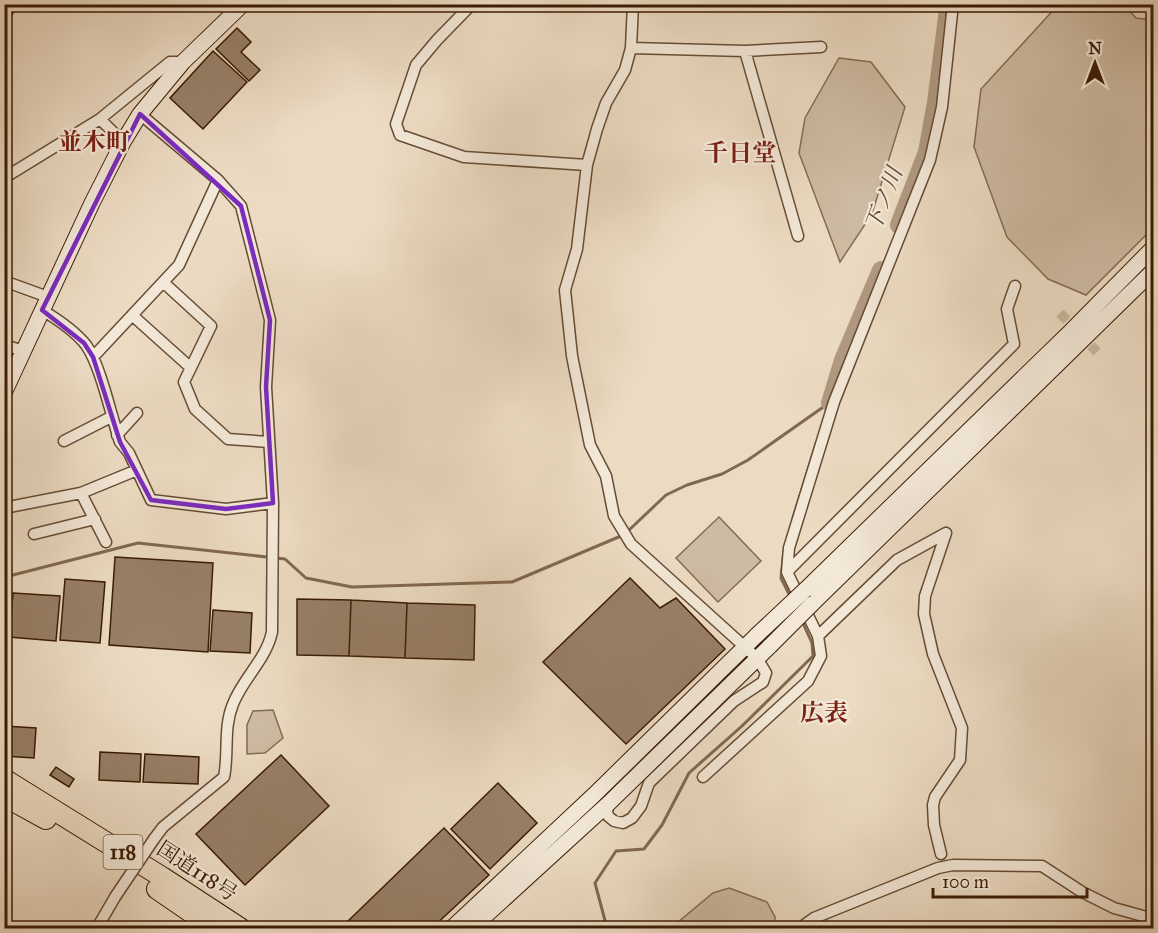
<svg xmlns="http://www.w3.org/2000/svg" width="1158" height="933" font-family="'IM FELL Great Primer','Noto Serif JP',serif">
<style>
.green{fill:#cebba3;stroke:#846c54;stroke-width:1.5}
.lines{fill:none;stroke-linecap:round;stroke-linejoin:round}
.stream{stroke:#816850;stroke-width:3}
.river{stroke:#b09a82;stroke-width:18}
.building{fill:#977f67;stroke:#3b1c04;stroke-width:1.5}
.street-tunnel{stroke:#c9b59d;stroke-width:10;stroke-dasharray:10 5;stroke-linecap:butt}
.street-casing{stroke:#674c34;stroke-width:13}
.secondary-casing{stroke:#3b1c04;stroke-width:17}
.highway-casing{stroke:#3b1c04;stroke-width:22}
.street{stroke:#f3e8d8;stroke-width:10}
.secondary{stroke:#f3e8d8;stroke-width:15}
.highway{stroke:#ecdbc3;stroke-width:20}
.rail-casing{stroke:#3b1c04;stroke-width:5}
.rail{stroke:#f3e8d8;stroke-width:3;stroke-dasharray:9;stroke-linecap:butt}
.street-bridge-casing{stroke:#674c34;stroke-width:13;stroke-linecap:butt}
.secondary-bridge-casing{stroke:#3b1c04;stroke-width:17;stroke-linecap:butt}
.street-bridge{stroke:#f3e8d8;stroke-width:10}
.secondary-bridge{stroke:#f3e8d8;stroke-width:15}
.marked{fill:none;stroke:#7b2cbf;stroke-width:4.5;stroke-linejoin:round}
.labels{text-anchor:middle;stroke-width:4.5;stroke-linejoin:round;paint-order:stroke}
.shield{fill:#f3e8d8;stroke:#725944;stroke-width:1.5}
.shield-label{font-size:20px;font-weight:bold;fill:#3b1c04}
.street-label{font-size:21px;fill:#3b1c04;stroke:#f3e8d8}
.water-label{font-size:22px;font-style:italic;fill:#644830;stroke:#f3e8d8}
.quarter-label{font-size:24px;font-weight:bold;fill:#7a1f14;stroke:#f3e8d8}
</style>
<rect width="100%" height="100%" fill="#ecdbc3"/>
<filter id="stains"><feTurbulence type="fractalNoise" baseFrequency=".00333" numOctaves="4"/><feColorMatrix values="0 0 0 0 .2 0 0 0 0 .09 0 0 0 0 .02 0 0 0 .5 -.17"/></filter>
<radialGradient id="worn" r=".72"><stop offset=".6" stop-color="#630" stop-opacity="0"/><stop offset="1" stop-color="#630" stop-opacity=".3"/></radialGradient>
<path class="green" d="M1058,5h66l12,13 17,2v208l-67,67 -38,-16 -41,-42 -33,-90 7,-58z
M839,58l32,4 34,45 -33,107 -32,48 -41,-109 6,-35z
M719,517l42,44 -43,41 -42,-44z
M273,710l10,28 -18,15 -18,1v-29l6,-14z
M729,888l38,14 8,15v11h-104l42,-35z"/>
<g class="lines">
<path class="stream" d="M793,518l23,-74
M627,532l39,-37 21,-10 35,-11 26,-14 81,-57
M784,550l-3,28 9,18
M4,574l5,2 129,-33 147,16 21,19 46,9 160,-5 109,-46
M607,928l-12,-45 21,-32 28,-2 18,-24 27,-52 53,-47 71,-70 -1,-13 -10,-22"/>
<path class="river" d="M899,225l28,-73 9,-50 12,-92
M830,403l13,-43 38,-90"/>
</g>
<path class="building" d="M237,28l14,14 -10,10 19,18 -11,11 -33,-32z
M213,51l34,31 -44,47 -33,-31z
M115,557l98,6 -5,89 -99,-7z
M630,578l30,30 16,-10 49,51 -99,95 -83,-82z
M65,579l40,3 -5,61 -40,-3z
M13,593l47,3 -4,45 -47,-4z
M297,599l54,1 -2,56 -52,-1z
M351,600l56,3 -2,55 -56,-2z
M407,603l68,2 -1,55 -69,-2z
M213,610l39,3 -2,40 -40,-2z
M4,726l32,2 -2,30 -30,-2z
M100,752l41,2 -1,28 -41,-2z
M145,754l54,3 -1,27 -55,-2z
M281,755l48,51 -84,79 -49,-51z
M56,767l18,12 -5,8 -19,-12z
M498,783l39,40 -47,46 -39,-40z
M444,828l45,47 -57,53h-82l-5,-4z"/>
<g class="lines">
<path class="street-tunnel" d="M1060,313l37,39"/>
<g class="street-casing">
<path id="street" d="M472,4l-35,36 -21,25 -20,59 4,11 64,22 123,8
M631,48l114,3 76,-4
M745,51l53,185
M140,114l78,66 23,26 29,114 -4,67 7,116 -1,129c-6,28 -29,46 -39,72 -10,24 -4,49 -9,73l-61,50 -9,12
M100,119l23,23
M4,178l96,-59 70,-57h13
M4,281l44,16
M163,282l48,44 -27,56 11,27 33,30 41,3
M42,310c15,9 33,21 44,35 15,21 25,71 34,97l9,11 22,47 75,9 47,-6
M132,315l59,53
M4,345l20,6
M93,357l86,-92 39,-85
M117,435l20,-22
M64,441l47,-24
M81,493l25,49
M4,508l77,-15 56,-23
M34,534l61,-15
M787,572l227,-228 -7,-35 8,-23
M818,636l79,-76 49,-27
M703,777l105,-96 13,-25 -3,-20 -31,-64 2,-24 45,-146 96,-242 12,-53 11,-103
M609,803l-2,8 1,5 6,5 9,2 9,-5 9,-12 8,-23 85,-82 29,-19 3,-9 -9,-15 -126,-114 -17,-28 -8,-40 -16,-31 -18,-89 -7,-66 12,-41 10,-84 10,-36 9,-26 19,-33 6,-22 2,-44
M941,854l-7,-29 -1,-20 2,-8 25,-37 2,-32 -29,-74 -9,-40 1,-18 21,-63
M97,928l18,-31
M800,928l14,-10 124,-50 15,-3 89,1 40,26 32,16 40,11"/>
</g>
<g class="secondary-casing">
<path id="secondary" d="M4,393l88,-190 31,-61 17,-28 43,-52 60,-58
M805,590l265,-258 84,-85
M812,604l342,-334
M452,928l142,-133 163,-160
M472,928l137,-125 161,-157"/>
</g>
<g class="highway-casing">
<path id="highway" d="M4,779l158,98 78,51
M4,796l42,23
M157,889l57,39"/>
</g>
<use href="#street" class="street"/>
<use href="#secondary" class="secondary"/>
<use href="#highway" class="highway"/>
<g class="rail-casing">
<path id="rail" d="M4,23l13,-19"/>
</g>
<use href="#rail" class="rail"/>
<g class="street-bridge-casing">
<path id="street-bridge" d="M115,897l39,-58"/>
</g>
<g class="secondary-bridge-casing">
<path id="secondary-bridge" d="M757,635l48,-45
M770,646l42,-42"/>
</g>
<use href="#street-bridge" class="street-bridge"/>
<use href="#secondary-bridge" class="secondary-bridge"/>
</g>
<path class="marked" d="M140,114l101,92 29,114 -4,67 7,116 -47,6 -75,-9 -31,-58 -27,-85 -9,-14 -42,-33z"/>
<g class="labels">
<rect class="shield" x="103.5" y="835" width="39" height="34" rx="4.5"/>
<g class="shield-label">
<text x="123" y="859">118</text>
</g>
<g class="street-label">
<text transform="translate(197 871) rotate(33)" y="7">国道118号</text>
</g>
<g class="water-label">
<text transform="translate(883 199) rotate(-69)" y="8">下ノ川</text>
</g>
<g class="quarter-label">
<text x="94" y="150">並木町</text>
<text x="740" y="161">千日堂</text>
<text x="824" y="721">広表</text>
</g>
</g>
<rect width="1158" height="933" fill="none" stroke="#ecdbc3" stroke-width="24"/>
<rect x="6" y="6" width="1146" height="921" fill="none" stroke="#3b1c04" stroke-width="3"/>
<rect x="12" y="12" width="1134" height="909" fill="none" stroke="#3b1c04" stroke-width="1.5"/>
<g transform="translate(1095 63)" stroke="#f3e8d8" stroke-width="4.5" paint-order="stroke">
<path d="M0-4.5L10 22L0 15L-10 22Z" fill="#3b1c04"/>
<text y="-9" font-size="16" font-weight="bold" text-anchor="middle" fill="#3b1c04">N</text>
</g>
<path d="M933 888v9h154v-9" fill="none" stroke="#3b1c04" stroke-width="3"/>
<text x="942" y="888" font-size="18" fill="#3b1c04" stroke="#f3e8d8" stroke-width="4.5" paint-order="stroke">100 m</text>
<rect width="100%" height="100%" filter="url(#stains)"/>
<rect width="100%" height="100%" fill="url(#worn)"/>
</svg>
